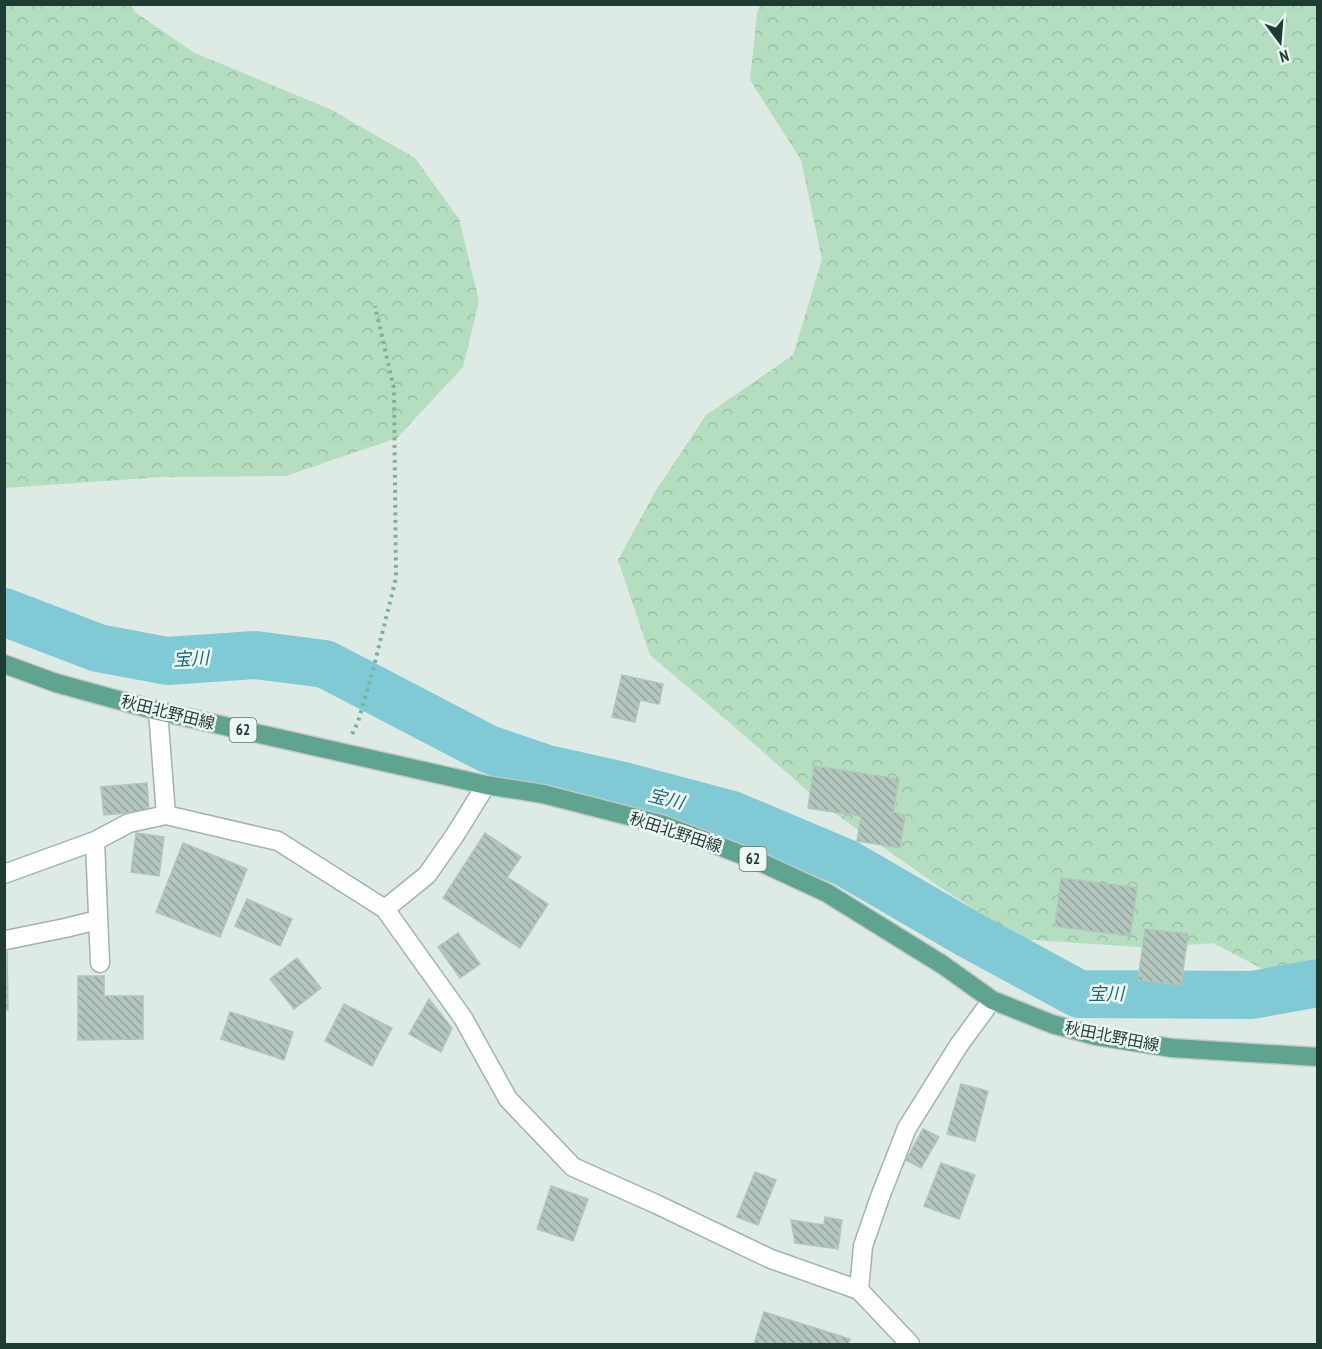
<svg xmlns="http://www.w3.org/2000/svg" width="1322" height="1349" font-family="'PT Sans Narrow','Noto Sans JP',sans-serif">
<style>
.forest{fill:url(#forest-crowns)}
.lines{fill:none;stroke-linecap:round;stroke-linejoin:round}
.river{stroke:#80cad6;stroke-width:48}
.building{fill:url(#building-back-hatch);stroke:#b0c5bc;stroke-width:1.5}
.minor-casing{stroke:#a1b3ac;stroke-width:21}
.primary-casing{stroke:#c0c8c6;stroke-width:21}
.path{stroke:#7bb1a0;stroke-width:4;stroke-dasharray:3 4.5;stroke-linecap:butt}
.minor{stroke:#fff;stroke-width:18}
.primary{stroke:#5ea491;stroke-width:18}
.labels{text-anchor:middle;stroke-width:5;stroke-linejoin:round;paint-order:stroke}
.shield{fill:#eef7f3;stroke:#5c746d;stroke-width:1.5}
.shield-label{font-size:15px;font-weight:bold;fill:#1e3c33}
.street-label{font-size:16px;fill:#1e3c33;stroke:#eef7f3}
.water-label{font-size:18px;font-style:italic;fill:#146c7c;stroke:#eef7f3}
</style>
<defs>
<pattern id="forest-crowns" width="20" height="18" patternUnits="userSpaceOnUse" patternTransform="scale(1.5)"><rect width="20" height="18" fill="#b4debf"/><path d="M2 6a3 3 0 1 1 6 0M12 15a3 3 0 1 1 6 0" fill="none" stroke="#9abfa5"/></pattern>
<pattern id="building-back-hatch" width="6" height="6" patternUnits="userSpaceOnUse" patternTransform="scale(1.5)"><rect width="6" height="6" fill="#b3c6be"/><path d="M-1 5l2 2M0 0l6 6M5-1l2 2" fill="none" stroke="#91a29b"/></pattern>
</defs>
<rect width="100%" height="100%" fill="#deebe5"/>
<path class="forest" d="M5,4l125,1 6,8 59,40 135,56 85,49 44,61 20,82 -16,66 -66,71 -111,38 -123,1 -158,11z
M760,5h557v992l-104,-54 -60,5 -134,-9 -82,-54 -110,-77 -89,-78 -88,-75 -32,-95 37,-68 51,-77 87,-60 29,-96 -21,-99 -51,-80 7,-67z"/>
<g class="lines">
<path class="river" d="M4,612l94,36 69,13 88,-6 70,9 163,85 59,20 76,17 109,29 114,48 124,72 109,59 173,1 66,-12"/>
</g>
<path class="building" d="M622,675l41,9 -4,20 -19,-4 -5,22 -23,-5z
M814,766l85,13 -6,33 12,3 -5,33 -43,-7 4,-25 -53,-8z
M147,783l2,28 -45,4 -3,-28z
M136,833l28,4 -5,39 -28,-4z
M485,833l36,24 -14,20 41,27 -28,44 -77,-50z
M183,843l64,26 -27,68 -64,-25z
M1061,878l76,10 -7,48 -75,-10z
M247,899l45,20 -12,27 -45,-20z
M1145,929l43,5 -7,51 -43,-5z
M458,933l22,31 -20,14 -22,-31z
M4,952h3l1,58h-4z
M297,958l24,30 -27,21 -24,-30z
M78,976h26v20h39v43l-65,1z
M429,999l23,29 -11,24 -32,-18z
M344,1004l48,24 -20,38 -47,-25z
M230,1012l63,20 -9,28 -63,-21z
M961,1084l27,7 -13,50 -28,-7z
M923,1129l16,8 -18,31 -15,-8z
M941,1163l34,12 -16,44 -35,-13z
M755,1172l21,8 -18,45 -21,-8z
M551,1186l37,13 -15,42 -36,-12z
M825,1217l17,3 -4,29 -43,-6 -4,-23 33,5z
M764,1312l86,27 -2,5h-94z"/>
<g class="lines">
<g class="minor-casing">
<path id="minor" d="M158,711l8,104
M95,841l5,122
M4,874l91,-33 34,-18 37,-8 112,26 107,68 78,109 45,81 65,68 83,37 115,55 88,31 51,54
M385,909l42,-34 28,-40 31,-50
M6,940l59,-12 33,-8
M859,1290l4,-44 17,-49 27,-69 52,-83 33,-45"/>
</g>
<g class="primary-casing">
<path id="primary" d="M4,664l52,19 102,28 328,74 57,9 121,31 94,36 69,32 116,72 49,35 60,24 44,12 76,12 146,9"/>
</g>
<path class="path" d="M352,734l6,-12 15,-52 23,-92 -2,-189 -19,-83"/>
<use href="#minor" class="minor"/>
<use href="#primary" class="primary"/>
</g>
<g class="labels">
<g class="shield">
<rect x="229.5" y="718" width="27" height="24" rx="4.5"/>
<rect x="739.5" y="847" width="27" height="24" rx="4.5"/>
</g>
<g class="shield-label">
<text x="243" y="735">62</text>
<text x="753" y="864">62</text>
</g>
<g class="street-label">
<text transform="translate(168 712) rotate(14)" y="6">秋田北野田線</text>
<text transform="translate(676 832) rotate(18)" y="6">秋田北野田線</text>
<text transform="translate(1112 1036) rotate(11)" y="6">秋田北野田線</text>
</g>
<g class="water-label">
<text transform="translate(191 659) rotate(-3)" y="6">宝川</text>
<text transform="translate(666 799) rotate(14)" y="6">宝川</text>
<text x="1106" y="1000">宝川</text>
</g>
</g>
<rect width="1322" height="1349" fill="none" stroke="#1e3c33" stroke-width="12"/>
<g transform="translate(1280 42) rotate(164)" stroke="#eef7f3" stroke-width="4.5" paint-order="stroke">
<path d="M0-4.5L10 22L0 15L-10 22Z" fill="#1e3c33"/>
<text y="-9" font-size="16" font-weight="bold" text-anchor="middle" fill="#1e3c33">N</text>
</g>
</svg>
